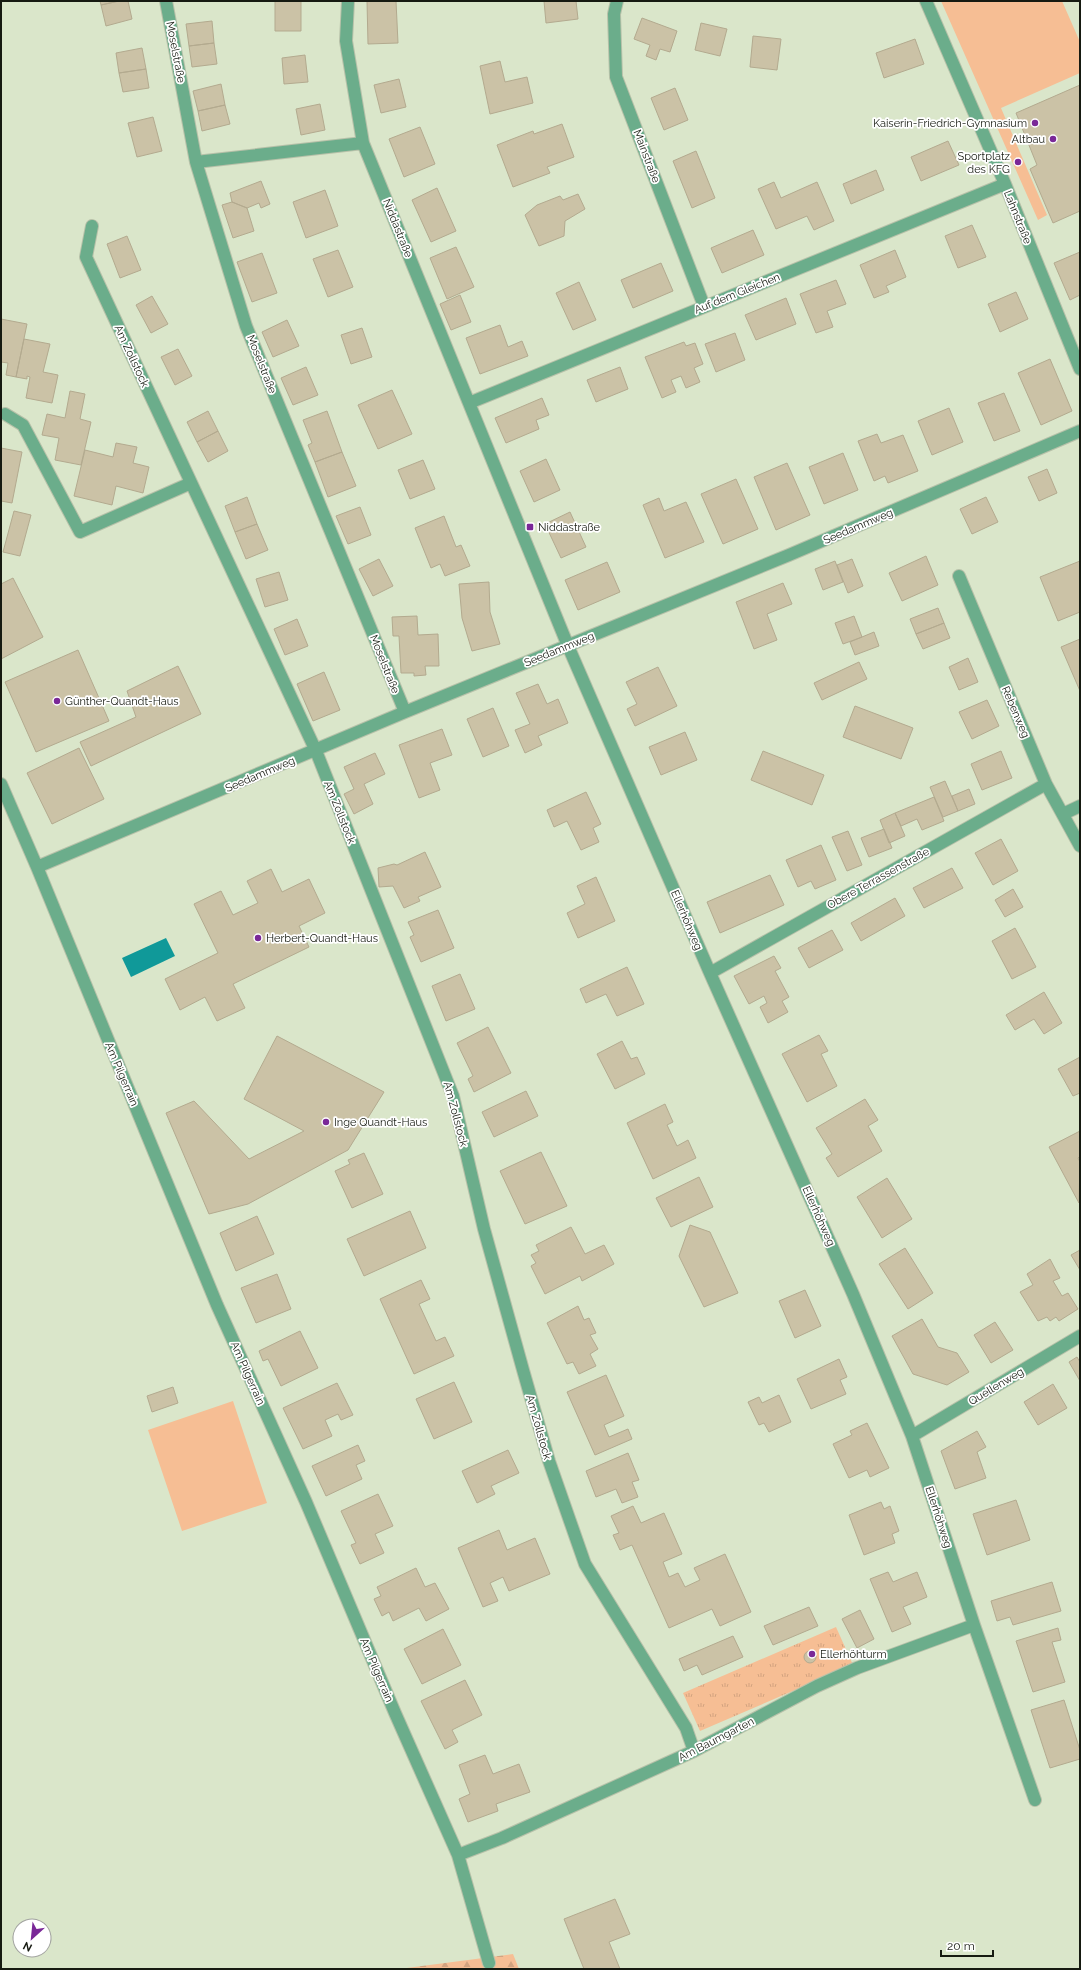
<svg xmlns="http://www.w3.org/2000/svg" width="1081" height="1970" font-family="Raleway,sans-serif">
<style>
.grass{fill:#f6be94}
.forest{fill:url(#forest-firs)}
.park{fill:url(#park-tufts)}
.water{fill:#109999}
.building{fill:#cbc2a6;stroke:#b3aa8f}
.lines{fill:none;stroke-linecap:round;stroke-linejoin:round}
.minor-casing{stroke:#b7c1a9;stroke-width:14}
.minor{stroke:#6bad8b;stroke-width:12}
.poi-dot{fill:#7a2898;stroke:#fff;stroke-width:1.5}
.labels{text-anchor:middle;stroke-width:3.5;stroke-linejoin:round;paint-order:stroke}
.street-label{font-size:11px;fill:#161a11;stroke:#fff}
.poi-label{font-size:11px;fill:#161a11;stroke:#fff;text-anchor:start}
</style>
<defs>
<pattern id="forest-firs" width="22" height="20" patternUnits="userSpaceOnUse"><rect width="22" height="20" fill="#f6be94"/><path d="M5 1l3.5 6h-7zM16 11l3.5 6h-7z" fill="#d2a37f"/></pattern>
<pattern id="park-tufts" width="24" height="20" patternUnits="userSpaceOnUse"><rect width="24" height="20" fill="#f6be94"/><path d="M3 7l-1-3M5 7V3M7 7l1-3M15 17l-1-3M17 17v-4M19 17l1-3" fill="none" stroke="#d2a37f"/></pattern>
</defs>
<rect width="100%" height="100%" fill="#dae6ca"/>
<path class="grass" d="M941,1h121l18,41v31l-79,35 46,107 -9,5z
M233,1401l34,102 -85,28 -34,-101z"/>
<path class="forest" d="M513,1954l6,15h-120z"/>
<path class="park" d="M836,1627l17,38 -153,66 -17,-38z"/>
<path class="water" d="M166,938l9,18 -44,21 -9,-19z"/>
<path class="building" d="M100,1h19l-18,4z
M119,1h9l4,18 -26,7 -5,-21z
M275,1h26v30h-26z
M367,1h29l2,42 -30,1z
M544,1h32l2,18 -32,4z
M642,18l35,13 -7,21 -10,-3 -4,11 -10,-4 4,-11 -16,-6z
M212,21l2,22 -25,3 -3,-22z
M701,23l26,6 -7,27 -25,-6z
M753,36l28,3 -4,31 -27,-3z
M915,39l9,25 -40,14 -8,-25z
M214,43l3,21 -25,3 -3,-21z
M142,48l4,21 -27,4 -3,-20z
M305,55l3,27 -24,2 -2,-26z
M500,61l5,21 22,-5 6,26 -43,11 -10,-48z
M146,69l3,19 -26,4 -4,-19z
M399,79l7,28 -25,6 -7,-28z
M221,84l4,21 -27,6 -5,-20z
M1080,85v126l-27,12 -23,-54 7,-4 -21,-52z
M675,88l13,32 -24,10 -13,-32z
M320,104l5,26 -24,5 -5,-26z
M225,105l5,19 -28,7 -4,-20z
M153,117l9,34 -25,6 -9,-34z
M562,124l12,33 -27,10 3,6 -37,14 -16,-42 36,-14 1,3z
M420,127l15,37 -31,13 -15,-38z
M948,141l11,24 -38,16 -10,-24z
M696,151l19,47 -23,10 -19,-47z
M876,170l8,20 -33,14 -8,-20z
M261,181l9,23 -9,4 -2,-5 -12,5 -15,-6 -2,-9z
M774,182l7,16 36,-16 17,39 -20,9 -7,-14 -31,13 -18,-40z
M437,188l19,43 -25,11 -19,-42z
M325,190l13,36 -32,12 -13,-36z
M578,194l7,15 -20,12 -1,15 -25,10 -14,-31 12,-10 23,-9 3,4z
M232,202l15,6 7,23 -21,7 -11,-33z
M972,225l14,32 -28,11 -13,-32z
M753,230l11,25 -42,18 -11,-25z
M127,236l14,34 -21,8 -13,-34z
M456,247l18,40 -27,12 -17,-41z
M338,250l15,37 -25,10 -15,-38z
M895,250l11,27 -20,9 3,6 -15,6 -14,-33z
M1080,252v43l-10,5 -16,-37z
M262,253l15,40 -25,9 -15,-40z
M661,263l12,28 -40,17 -12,-28z
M836,280l10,24 -19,7 6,16 -17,6 -16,-39z
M579,282l17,38 -23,10 -17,-37z
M1016,292l12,27 -28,13 -12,-28z
M460,295l11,27 -20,8 -11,-26z
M152,296l16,28 -17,9 -15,-28z
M786,298l10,26 -40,16 -11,-25z
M1,319l26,5 -11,53 -10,-2 2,-12 -7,-1z
M287,320l12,26 -26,11 -11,-25z
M500,325l8,22 14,-6 6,15 -48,18 -14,-36z
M362,328l10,29 -21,7 -10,-29z
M735,333l10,27 -29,12 -11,-28z
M24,339l26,5 -7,28 15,3 -6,28 -26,-5 4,-21 -3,-1v3l-11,-2z
M684,342l2,4 9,-3 8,21 -9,4 6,14 -14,6 -5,-12 -10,4 5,12 -14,6 -17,-41z
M178,349l14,27 -17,9 -14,-28z
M1050,359l22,52 -31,14 -23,-52z
M306,367l12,28 -25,10 -12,-27z
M620,367l8,22 -32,13 -9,-22z
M392,390l20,44 -34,15 -20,-44z
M70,391l15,3 -5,25 11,3 -10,43 -26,-5 4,-22 -17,-3 5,-21 18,4z
M1004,393l16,38 -26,10 -16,-38z
M542,398l7,17 -13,5 3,9 -33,14 -11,-25z
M949,408l14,34 -31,13 -14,-34z
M208,411l10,20 -21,11 -10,-20z
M327,411l15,41 -27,10 -7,-17 4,-2 -9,-23z
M218,431l10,20 -20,11 -11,-20z
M877,434l4,9 22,-8 15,36 -30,12 -3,-7 -11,5 -16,-40z
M116,443l21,4 -4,16 16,4 -6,26 -27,-7 -4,19 -38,-9 11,-46 28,7z
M1,448l21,4 -10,51 -11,-2z
M342,452l14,34 -28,11 -13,-35z
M843,453l15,37 -34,14 -15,-37z
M546,459l14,31 -26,12 -14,-31z
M423,460l12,29 -25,10 -12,-29z
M787,463l23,52 -34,15 -22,-53z
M1047,469l10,24 -18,8 -11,-24z
M736,479l22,50 -35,15 -22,-50z
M247,497l10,27 -22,8 -10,-26z
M986,497l12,25 -26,12 -12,-25z
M659,498l5,13 22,-9 18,40 -39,16 -22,-53z
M360,507l11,28 -23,9 -12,-28z
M14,511l17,4 -11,41 -17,-4z
M570,512l16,35 -25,11 -16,-34z
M444,516l12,31 5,-2 9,21 -25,10 -5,-12 -9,4 -16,-40z
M257,524l11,26 -22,9 -11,-27z
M926,556l12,29 -36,16 -13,-28z
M379,559l14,27 -20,10 -14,-27z
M852,559l11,27 -15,7 -11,-28z
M835,561l8,21 -20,8 -8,-21z
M1080,561v51l-22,9 -18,-44z
M607,562l13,30 -42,18 -13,-30z
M279,572l9,28 -23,7 -9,-28z
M13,578l30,59 -42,22v-75z
M489,582l1,30 10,32 -28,7 -10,-33 -3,-34z
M783,583l9,21 -25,10 10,26 -23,9 -18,-47z
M938,608l6,15 -28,11 -6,-15z
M417,616l1,19 20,-1 1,32h-14l1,9 -12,1v-3h-13l-2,-37h-6l-1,-19z
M854,616l8,21 -19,7 -8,-21z
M297,619l11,27 -23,9 -11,-26z
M944,623l6,15 -27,11 -7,-15z
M874,632l5,14 -24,9 -5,-13z
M1080,639v52l-19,-44z
M78,650l31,71 -73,31 -31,-70z
M968,658l10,24 -19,8 -10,-23z
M859,662l8,17 -45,21 -8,-17z
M178,666l23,48 -110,52 -11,-24 56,-25 -9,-26z
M658,667l19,39 -42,20 -8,-17 10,-5 -11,-22z
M324,672l16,38 -27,11 -16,-37z
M538,684l9,20 11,-5 10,24 -30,13 4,9 -17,8 -10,-23 15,-6 -14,-31z
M987,700l12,26 -27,13 -13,-27z
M855,706l58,22 -12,31 -58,-22z
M493,708l16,38 -26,11 -16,-38z
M442,729l10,26 -22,8 10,27 -21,8 -20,-53z
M685,732l12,28 -36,15 -12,-28z
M79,748l25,51 -52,25 -25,-51z
M763,751l61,24 -12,30 -61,-25z
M1001,751l11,27 -30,12 -11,-26z
M375,753l10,21 -21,10 9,20 -19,10 -10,-20 10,-5 -10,-22z
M945,781l13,30 -15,6 -13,-30z
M969,789l6,15 -17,7 -6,-15z
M586,792l15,32 -8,4 6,14 -18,8 -14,-29 -13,6 -7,-17z
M934,797l10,24 -22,9 -5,-11 -16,7 -6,-13z
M895,813l10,23 -16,7 -9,-23z
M884,829l8,19 -23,9 -8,-19z
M848,831l14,34 -15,6 -15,-34z
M1001,839l17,32 -25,14 -18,-32z
M821,845l15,35 -21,9 -4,-8 -13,6 -12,-27z
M425,852l16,35 -23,10 2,4 -16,7 -11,-22 -14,1 -1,-19 16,-4 3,1z
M952,868l11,20 -39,20 -11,-20z
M271,869l11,23 27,-13 16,34 -26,13 10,21 -76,37 12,24 -28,13 -12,-24 -25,13 -15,-31 53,-26 -24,-49 27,-13 12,24 25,-12 -11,-22z
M770,875l14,30 -64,28 -13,-31z
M596,877l19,44 -37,17 -11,-25 18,-9 -8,-18z
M1013,889l10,18 -18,10 -10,-17z
M895,898l10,18 -44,25 -10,-18z
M438,910l16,38 -33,14 -11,-25 4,-2 -6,-13z
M1015,928l21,39 -24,12 -20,-38z
M832,930l11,20 -34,18 -11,-20z
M774,956l7,12 -6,3 14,26 -7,4 6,11 -20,11 -8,-16 7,-4 -3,-7 -15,8 -15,-28z
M627,967l17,37 -27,12 -11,-22 -20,9 -6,-14z
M460,974l15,35 -29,12 -14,-35z
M1044,992l18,31 -18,11 -10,-15 -19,11 -9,-15z
M488,1027l23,46 -37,19 -6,-13 5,-3 -16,-33z
M819,1035l9,16 -7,3 16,32 -30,16 -25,-48z
M277,1036l107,56 -36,58 -100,54 -39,10 -43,-101 28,-12 55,58 55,-28 -60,-32z
M622,1041l9,18 6,-2 8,17 -30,15 -18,-35z
M1080,1057v36l-7,3 -15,-27z
M526,1091l12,25 -44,21 -12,-25z
M865,1099l13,21 -10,6 14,25 -44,26 -12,-19 6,-4 -16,-26z
M665,1104l8,18 -6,3 10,21 11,-6 8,18 -43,21 -26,-56z
M1080,1131v25l-2,2 2,4 -1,41 -30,-56z
M541,1152l26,54 -42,18 -25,-53z
M364,1153l19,41 -31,14 -17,-37 15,-7 -2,-4z
M699,1177l14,30 -42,20 -15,-29z
M887,1178l25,41 -30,19 -25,-41z
M410,1211l16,37 -62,28 -17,-37z
M257,1216l17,38 -38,17 -16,-38z
M690,1225l20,7 28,61 -34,14 -25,-51z
M571,1227l14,27 19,-9 10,19 -32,17 -2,-5 -35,18 -14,-28 5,-3 -5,-8 8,-4 -3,-6z
M905,1248l28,45 -25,16 -29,-45z
M1080,1250v20l-9,-15z
M1050,1259l10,19 -7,3 9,15 6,-3 10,16 -19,12 -3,-4 -6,4 -3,-4 -9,4 -18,-29 13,-7 -6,-11z
M277,1274l14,35 -35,14 -15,-35z
M421,1280l9,19 -11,5 17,37 9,-4 9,19 -40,18 -34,-75z
M805,1290l16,36 -26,12 -16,-37z
M578,1306l6,14 5,-2 7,15 -6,2 8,14 -8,5 6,12 -17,8 -6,-12 -6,2 -20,-41z
M922,1319l16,28 19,6 12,19 -22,13 -34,-11 -21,-38z
M995,1322l18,28 -22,13 -17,-28z
M300,1331l18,37 -37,18 -13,-27 -5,2 -4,-10z
M1077,1357l3,5v19l-11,-19z
M839,1359l8,18 -7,3 6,14 -35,15 -14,-30z
M606,1375l18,41 -20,9 5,12 19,-8 4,10 -37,16 -28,-63z
M454,1382l18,40 -38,17 -18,-40z
M337,1383l16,32 -12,5 -3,-6 -13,6 7,16 -29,13 -20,-41z
M1053,1384l14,24 -29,17 -14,-23z
M173,1387l5,16 -26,9 -5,-16z
M779,1395l12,27 -22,10 -5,-9 -5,2 -11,-23 11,-5 3,6z
M867,1423l22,45 -19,9 -3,-7 -18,8 -16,-34 19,-9 -2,-4z
M977,1431l9,16 -9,5 9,26 -31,11 -14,-38z
M358,1445l7,16 -9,4 6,14 -36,17 -14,-30z
M508,1450l11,23 -28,13 4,8 -18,9 -15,-32z
M628,1453l11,27 -7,2 6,15 -16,6 -6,-14 -20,8 -10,-26z
M378,1494l15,32 -18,8 9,19 -24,11 -9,-19 5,-2 -15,-32z
M1016,1500l14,40 -43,15 -14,-41z
M881,1502l3,7 6,-3 9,25 -7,3 3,9 -31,12 -15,-40z
M633,1506l8,17 23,-10 18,41 -19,8 6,15 9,-4 7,14 15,-7 -6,-12 31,-14 26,58 -31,14 -8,-17 -43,19 -37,-83 -12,5 -7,-15 6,-2 -8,-17z
M499,1530l8,20 28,-12 15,36 -41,17 -6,-14 -13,6 8,18 -15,6 -25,-59z
M416,1568l9,19 10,-4 14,26 -23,12 -7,-13 -26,13 -4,-9 -7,4 -8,-17 7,-3 -4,-9z
M888,1572l5,10 24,-10 10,25 -24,10 8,17 -19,8 -22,-53z
M1052,1582l9,29 -48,14 -3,-8 -13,4 -6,-20z
M809,1607l9,19 -45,19 -9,-19z
M860,1610l14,29 -17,9 -15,-29z
M1058,1628l3,12 -9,2 13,40 -32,10 -17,-51z
M443,1629l18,36 -39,19 -18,-35z
M733,1636l10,21 -41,18 -5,-10 -13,6 -5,-12z
M804 1657a6 6 0 1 1 12 0a6 6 0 1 1-12 0Z
M465,1680l17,35 -30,15 6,12 -13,7 -24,-48z
M1064,1700l16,50v9l-30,9 -19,-58z
M485,1755l8,19 26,-10 11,28 -34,12 2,7 -30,11 -9,-23 11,-5 -11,-29z
M615,1899l15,35 -21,8 11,27h-36l-20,-50z"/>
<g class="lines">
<g class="minor-casing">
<path id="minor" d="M166,1l30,161 50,164 159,386
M348,1l-2,40 17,102 205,503 142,327 143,321 59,142 62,189 61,175
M617,1l-3,13 2,63 88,229
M926,1l79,183 75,185
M196,162l167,-19
M92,226l-6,31 230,494 137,345 31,133 39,141 26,91 36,103 101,164 8,23
M469,403l536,-219
M5,414l18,11 57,107 111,-49
M959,576l87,208 34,62
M1,784l36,83 180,438 89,197 89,211 63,142 31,108
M1063,814l17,-8
M37,867l368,-155 384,-157 291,-124
M710,973l336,-189
M912,1436l168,-100
M458,1855l44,-17 192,-87 123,-65 40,-18 117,-43"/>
</g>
<use href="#minor" class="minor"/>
</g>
<g class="poi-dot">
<circle cx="1035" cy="123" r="4"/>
<circle cx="1053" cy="139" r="4"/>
<circle cx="1018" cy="162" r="4"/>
<rect x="526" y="523" width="8" height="8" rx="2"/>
<circle cx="57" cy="701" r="4"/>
<circle cx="258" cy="938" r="4"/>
<circle cx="326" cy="1122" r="4"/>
<circle cx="812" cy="1654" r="4"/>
</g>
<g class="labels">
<g class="street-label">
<text transform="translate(176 52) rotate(79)" y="4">Moselstraße</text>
<text transform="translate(647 156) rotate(69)" y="4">Mainstraße</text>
<text transform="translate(1018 217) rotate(68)" y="4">Lahnstraße</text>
<text transform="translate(398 228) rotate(68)" y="4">Niddastraße</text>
<text transform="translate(737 293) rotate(-22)" y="4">Auf dem Gleichen</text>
<text transform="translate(132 356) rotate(65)" y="4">Am Zollstock</text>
<text transform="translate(262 364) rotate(68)" y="4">Moselstraße</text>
<text transform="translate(858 526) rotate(-23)" y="4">Seedammweg</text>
<text transform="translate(559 649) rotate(-22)" y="4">Seedammweg</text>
<text transform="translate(385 664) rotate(68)" y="4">Moselstraße</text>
<text transform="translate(1016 712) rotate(67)" y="4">Rebenweg</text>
<text transform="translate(260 774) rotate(-23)" y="4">Seedammweg</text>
<text transform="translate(340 812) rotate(68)" y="4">Am Zollstock</text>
<text transform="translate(878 878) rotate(-29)" y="4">Obere Terrassenstraße</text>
<text transform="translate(687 920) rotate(67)" y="4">Ellerhöhweg</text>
<text transform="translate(122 1074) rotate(67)" y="4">Am Pilgerrain</text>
<text transform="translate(456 1114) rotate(75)" y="4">Am Zollstock</text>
<text transform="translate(819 1216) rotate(66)" y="4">Ellerhöhweg</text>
<text transform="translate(248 1373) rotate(66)" y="4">Am Pilgerrain</text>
<text transform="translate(996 1386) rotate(-31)" y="4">Quellenweg</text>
<text transform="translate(539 1427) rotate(74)" y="4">Am Zollstock</text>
<text transform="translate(939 1517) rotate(72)" y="4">Ellerhöhweg</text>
<text transform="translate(377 1670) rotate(67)" y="4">Am Pilgerrain</text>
<text transform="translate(716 1739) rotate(-27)" y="4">Am Baumgarten</text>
</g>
<g class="poi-label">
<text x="1027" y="127" text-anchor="end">Kaiserin-Friedrich-Gymnasium</text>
<text x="1045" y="143" text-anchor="end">Altbau</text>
<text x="1010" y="160" text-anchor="end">Sportplatz<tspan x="1010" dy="13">des KFG</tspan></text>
<text x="538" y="531">Niddastraße</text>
<text x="65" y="705">Günther-Quandt-Haus</text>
<text x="266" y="942">Herbert-Quandt-Haus</text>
<text x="334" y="1126">Inge Quandt-Haus</text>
<text x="820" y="1658">Ellerhöhturm</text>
</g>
</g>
<rect width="1081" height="1970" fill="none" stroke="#161a11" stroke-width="4"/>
<g transform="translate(32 1938) rotate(207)"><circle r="19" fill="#ffffff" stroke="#a2a3a0"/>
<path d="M0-3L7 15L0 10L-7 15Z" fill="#7a2898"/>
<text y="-6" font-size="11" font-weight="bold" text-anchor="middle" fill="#161a11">N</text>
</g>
<path d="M941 1950v6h52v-6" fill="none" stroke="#161a11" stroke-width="2"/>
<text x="947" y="1950" font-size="12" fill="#161a11" stroke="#ffffff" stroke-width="3" paint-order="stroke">20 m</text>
</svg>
